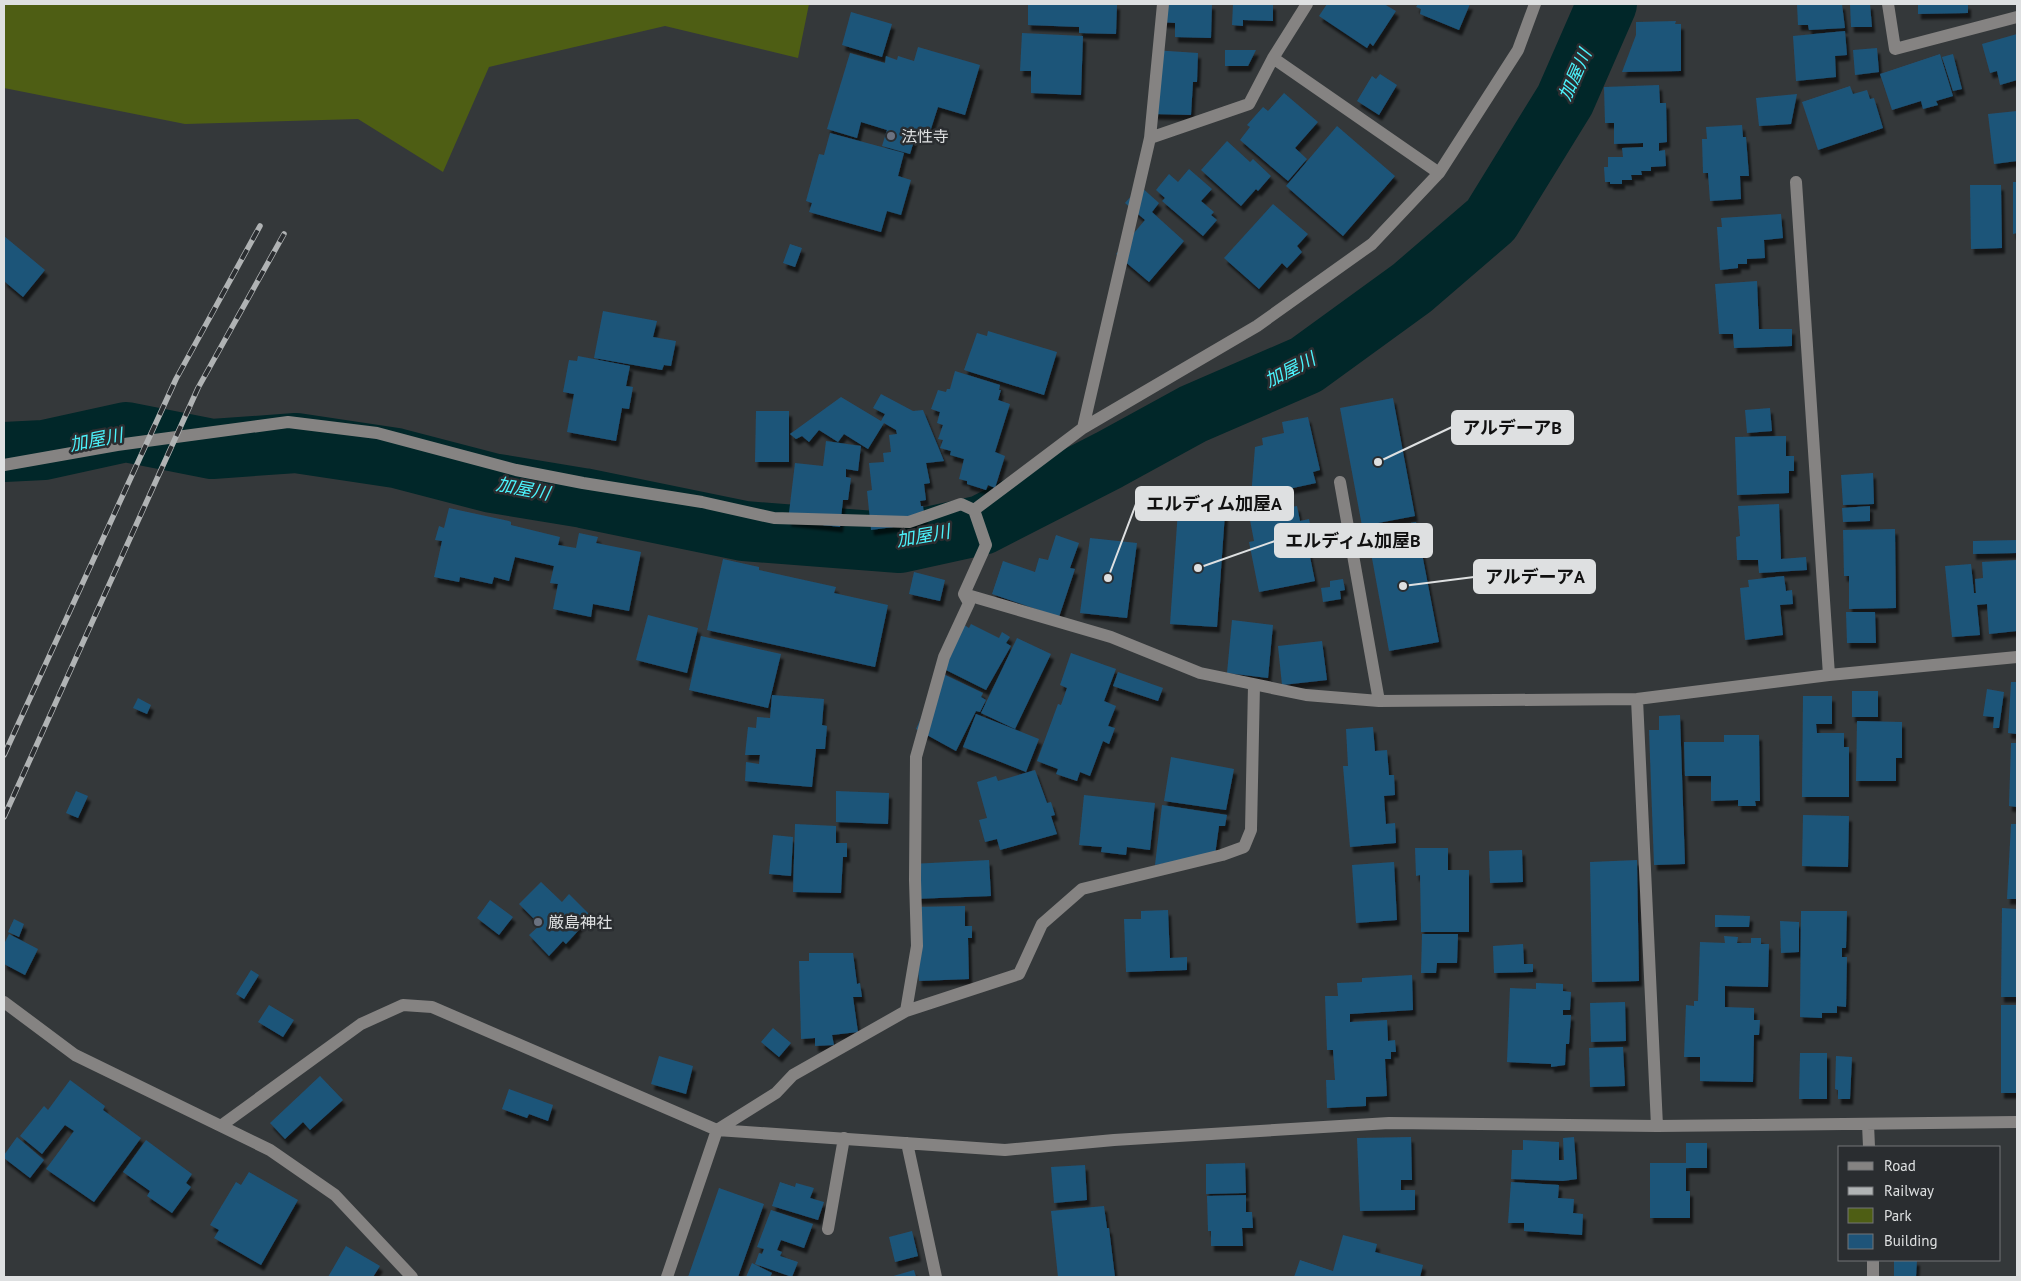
<svg xmlns="http://www.w3.org/2000/svg" width="2021" height="1281" font-family="'PT Sans','Noto Sans JP',sans-serif">
<style>
.green{fill:#4e5e14}
.lines{fill:none;stroke-linecap:round;stroke-linejoin:round}
.river{stroke:#012729;stroke-width:60}
.building{fill:#1e5479;filter:url(#shadow)}
.minor{stroke:#858382;stroke-width:12}
.rail-casing{stroke:#b0b3b4;stroke-width:5.5}
.rail{stroke:#2a2d30;stroke-width:4;stroke-dasharray:11;stroke-linecap:butt}
.worship-dot{fill:#6b7280;stroke:#2a2d30;stroke-width:2}
.labels{text-anchor:middle;stroke-width:5;stroke-linejoin:round;paint-order:stroke}
.poi-label{font-size:16px;fill:#dee0e1;stroke:#2a2d30;text-anchor:start}
.water-label{font-size:18px;font-style:italic;fill:#4bf2fb;stroke:#2a2d30}
.leader{fill:none;stroke:#dee0e1;stroke-width:2}
.callout-dot{fill:#dee0e1;stroke:#2a2d30;stroke-width:2}
.callout{fill:#dee0e1;stroke:#dee0e1;stroke-width:2}
.callout-label{font-size:18px;text-anchor:middle;font-weight:bold;fill:#111}
</style>
<defs>
<filter id="shadow"><feDropShadow dx="3" dy="5.5" stdDeviation="1" flood-color="#0009"/></filter>
</defs>
<rect width="100%" height="100%" fill="#34383a"/>
<path class="green" d="M4,4h805l-11,54 -133,-32 -176,41 -46,105 -85,-53 -173,5 -181,-36z"/>
<g class="lines">
<path class="river" d="M4,452l40,-2 82,-18 86,17 84,-6 100,15 96,25 91,15 161,33 156,12 82,-18 127,-65 84,-46 113,-49 106,-77 79,-68 74,-120 42,-96"/>
</g>
<path class="building" d="M1028,4h89l-1,30 -37,-1v-6l-51,-2z
M1161,4h51l-1,34 -36,-1v-14l-15,-1z
M1233,4h40v17l-30,-1v6l-11,-1z
M1327,4h57l12,7 -23,35 -3,-3 -3,5 -48,-32z
M1418,4h52l-11,26 -39,-16 1,-5 -5,-2z
M1797,4h45l3,24 -36,2 -1,-5h-10z
M1850,4h20l2,23h-21z
M1918,4h50v9l-50,1z
M851,12l41,12 -10,33 -40,-12z
M1676,21l-1,3h6v47l-59,1 14,-37v-13z
M1845,31l2,24 -12,1 1,21 -40,4 -3,-45z
M1022,33l61,3 -2,59 -50,-2v-22h-11z
M2017,34v46l-17,5 -3,-14 -7,2 -8,-29z
M918,47l62,18 -15,50 -27,-8 -8,25 -12,-4 -8,26 -28,-8 5,-16 -26,-8 -4,16 -30,-9 23,-76 35,10 1,-7 11,4 1,-4 16,5z
M1877,48l2,24 -24,3 -2,-25z
M1153,50l45,3 -1,29h-4l-2,33 -37,-1z
M1225,50h31l-8,16h-23z
M1940,54l13,42 -17,5 2,4 -15,4 -2,-8 -29,9 -12,-36z
M1953,54l9,35 -9,2 -11,-34z
M1380,74l17,11 -18,30 -22,-14 15,-25 4,3z
M1659,85l1,18h6l1,39 -8,1v8l6,-1 1,16 -15,1v4h-10l1,4h-11l1,5h-10v4h-12v-2h-5l-1,-15h4v-10h15l-1,-9 21,-1v-4l-29,1v-21h-9l-1,-36z
M1850,86l3,8 14,-4 3,9 4,-1 9,30 -65,22 -16,-48z
M1284,93l34,29 -23,26 12,11 -19,22 -48,-41 10,-13 -3,-2 16,-18 5,4z
M1797,94l-6,30 -32,2 -3,-28z
M2017,111v50l-23,3 -6,-50z
M1742,125l1,12h3l3,39h-9l1,23 -31,2 -2,-28h-5l-1,-34h5l-1,-12z
M1337,126l58,50 -52,60 -57,-50z
M830,133l74,20 -6,23 13,4 -10,35 -14,-4 -6,21 -72,-20 3,-9 -6,-2 13,-47 5,1z
M1227,141l23,21 3,-3 18,17 -13,15 -2,-2 -15,17 -40,-36z
M1189,169l23,20 -11,12 13,11 -3,3 6,5 -14,16 -41,-35 3,-3 -9,-8 13,-16 9,8z
M2013,182h4v51l-4,1z
M1970,185h31l1,63 -31,1z
M1140,186l19,17 -7,9 32,29 -35,41 -33,-28 29,-34 -20,-17z
M1273,204l35,30 -11,12 5,6 -15,16 -5,-5 -23,26 -35,-31z
M1781,214l2,24 -19,2 1,18 -18,1v5h-9v4l-18,2 -3,-43h5l-1,-9z
M4,236l41,34 -22,27 -19,-16z
M790,244l12,4 -7,19 -12,-4z
M1757,281l2,48h33v17l-58,2 -1,-14h-14l-4,-50z
M603,311l54,10 -4,16 23,4 -5,25 -7,-1 -2,5 -68,-12z
M988,331l69,21 -13,43 -80,-25 13,-37 10,3z
M578,356l52,10 -4,20 7,1 -4,22 -7,-1 -6,33 -49,-9 7,-38 -11,-2 6,-32 8,1z
M955,371l45,14 -1,5h2l-3,10 12,4 -15,48 10,4 -10,32 -7,-3 -2,5 -19,-6v-3l-8,-2 5,-20 -14,-4 1,-4 -11,-3 3,-8 -5,-1 5,-14 -6,-2 3,-11 -9,-3 7,-19 8,2 1,-3h3z
M881,394l32,17 10,-1 21,51 -18,2 4,20 -6,1 2,16 -6,1 1,5h2l2,13 -2,4 -52,7 -4,-39 5,-1 -3,-27 15,-1 -1,-9 8,-1 -2,-17 8,-1 -1,-4 -12,-7 -16,26 -24,-15 -6,8 -19,-12 -10,12 -7,-6 -6,3 -6,-5 51,-37 40,24 4,-7 -12,-6z
M1393,398l22,118 -53,10 -22,-118z
M1770,408l2,23 -25,2 -2,-23z
M756,411h33v51h-34z
M1308,417l12,53 -7,2 3,11 -65,14 4,-50 8,-2 -1,-7 22,-5 -2,-11z
M1786,436v20h8v15h-5v22l-52,2 -2,-58z
M826,441l35,5 -3,25 -12,-2v8l5,1 -3,22h-5l-3,27 -52,-6 7,-58 28,3z
M1873,473l1,31 -31,1 -2,-30z
M1779,504l2,55 25,-2 1,13 -48,3 -1,-13h-21l-1,-23 4,-1 -2,-30z
M1297,506l3,15 9,-2 5,22 -7,1 8,39 -56,11 -10,-50 5,-1 -5,-26z
M1870,506v15l-27,1 -1,-14z
M449,508l60,13 2,1v3l49,12 -2,8 18,3 3,-15 19,4 -2,6 45,9 -12,59 -36,-7 -2,13 -38,-8 5,-25 -8,-1 4,-17 -39,-9 -6,24 -15,-4 -2,7 -32,-7 -1,5 -25,-5 8,-36 -7,-1 4,-14 5,2z
M1178,510l47,3 -8,114 -47,-3z
M1416,522l23,120 -50,9 -22,-120z
M1895,529l1,79 -47,1v-33h-5l-1,-46z
M1056,535l23,8 -9,25 5,1 -16,48 -67,-23 11,-33 32,11 4,-14 9,2z
M1090,538l47,5 -10,75 -47,-5z
M2017,540v13l-44,1v-13z
M723,559l36,8v3l77,17 -2,6 54,12 -13,62 -168,-37z
M2017,560v71l-28,3 -2,-30 -10,1 3,30 -28,2 -7,-71 26,-2 3,29h2l-1,-14 8,-1 -1,-16z
M914,572l31,8 -5,21 -31,-7z
M1784,576l2,15 6,-1 1,14 -13,1 3,30 -38,5 -5,-52 9,-1 -1,-7z
M1343,579l2,11 -5,1 1,8 -18,3 -2,-14 9,-1v-6z
M1846,612h29l1,31h-29z
M648,615l50,13 -11,45 -51,-13z
M1232,620l41,5 -5,53 -41,-5z
M961,623l8,5 2,-4 28,14 3,-6 8,5 -4,6 5,3 -25,44 -46,-23z
M701,636l80,18 -13,54 -79,-18z
M1017,638l34,16 -36,75 -34,-16z
M1322,641l5,39 -45,5 -4,-39z
M1071,653l45,16 -12,32 12,5 -8,20 7,2 -6,16 -6,-3 -13,35 -10,-4 -3,9 -21,-7 2,-5 -21,-8 21,-57 3,1 6,-17 -7,-3z
M939,672l44,21 -2,4 5,3 -6,12 -4,-1 -20,40 -40,-22 14,-30z
M1118,672l45,16 -5,13 -45,-15z
M2011,682h6v52l-9,-1z
M1987,689l17,3 -5,36h-6l1,-11 -11,-1z
M1852,691h26v26h-26z
M772,695l52,4 -2,26 5,1 -2,23h-9l-4,38 -67,-6 1,-19 13,2 1,-9h-15l3,-28 8,1 1,-11 13,1z
M1803,696h29v28h-16l1,9h27v14h5v50h-47z
M138,698l13,7 -4,9 -14,-6z
M976,714l63,25 -13,33 -63,-25z
M1680,715l5,149 -31,1 -5,-135h10v-14z
M1857,721l45,1v36h-6v23h-40z
M1373,727l2,24 12,-1 2,25h5l1,20 -11,1 2,28 9,-1 1,20 -46,4 -7,-81h5l-2,-37z
M1724,735h35l1,66h-5l1,5h-18v-6l-27,1v-25h-26l-1,-34h40z
M2011,743h6v64l-8,-1z
M1171,757l63,12 -8,41 -62,-9z
M1035,770l12,33 4,-1 4,13 -4,1 6,18 -57,16 -3,-11 -12,3 -6,-22 8,-2 -10,-36 19,-6 2,5z
M76,791l12,5 -10,22 -12,-5z
M836,791l53,2 -1,31 -52,-2z
M1084,795l71,8 -5,47 -23,-3 -1,8 -25,-3 1,-5 -23,-2z
M1162,805l65,10 -2,11h-6l-4,29 -60,10z
M1803,815l46,1 -1,51 -46,-1z
M795,824l41,2v17h11v14h-4l-2,36 -48,-1z
M2011,824h6v75h-10z
M773,835l20,2 -2,39 -22,-2z
M1415,848h33v22h21v62h-48l-1,-57 -4,1z
M1522,850l1,32 -33,1 -1,-32z
M989,860l2,36 -78,3 -2,-35z
M1637,860l2,121 -47,1 -2,-120z
M1394,862l3,58 -41,3 -4,-58z
M541,882l21,20 7,-8 21,21 -14,15 2,1 -12,13 -3,-3 -14,15 -20,-21 11,-10 -21,-21z
M490,900l23,17 -14,18 -22,-17z
M965,906v20h7v12h-4l1,41 -50,2 -6,-74z
M2002,908l15,1v88h-16z
M1168,910l2,48 17,-1v13l-61,2 -2,-53h17v-8z
M1801,911h46l-1,37h-4v9h5l-1,50 -9,-1v7h-15v5l-22,-1z
M1715,915l35,1 -1,11h-34z
M14,919l10,5 -5,13 -11,-5z
M1780,921l19,1v30l-18,1z
M9,934l29,15 -13,26 -21,-11v-20z
M1422,934h36l-1,29h-20l-1,10h-15z
M1724,936l14,1 -1,6h14v-5h10v6h8l-1,43 -43,-1v21l29,1v12h6l-1,15h-5l-1,47 -53,-1v-24h-16l2,-52 8,1v-5h4l2,-59 25,1z
M1523,944l1,20h9v8l-39,1 -1,-27z
M809,953h44l4,31 3,-1 2,14h-9l5,35 -26,3 2,10 -19,1v-8l-14,1 -2,-78h10z
M251,970l8,5 -15,24 -8,-5z
M1412,975l1,35 -63,4v8l37,-2 1,21 7,-1 1,12h-5v7h-6l2,37 -21,1v9l-39,2 -1,-28h9l-2,-30h-6l-2,-54h13l-1,-13 25,-1v-4z
M1536,983l27,1v7l8,1 -1,18h-7v5h8l-2,29h-3l-1,21 -14,2v-3l-44,-2 3,-74 26,1z
M1625,1002l1,39 -35,1 -1,-39z
M269,1005l25,15 -11,17 -25,-15z
M2001,1005h16v88h-16z
M773,1028l18,15 -12,14 -18,-15z
M1623,1047l2,39 -35,1 -1,-39z
M1800,1053h27v46h-28z
M659,1056l34,10 -7,28 -35,-10z
M1836,1056l16,1 -2,42h-12v-9l-3,-1z
M320,1076l23,24 -33,30 -7,-8 -18,17 -15,-16z
M70,1080l35,26 -2,4 38,28 -47,64 -48,-33 28,-38 -9,-6 -23,29 -22,-18 24,-30 4,4z
M509,1089l44,16 -5,16 -19,-7 -2,4 -25,-9z
M17,1137l27,23 -14,18 -26,-20v-3z
M1411,1137l1,43h-11v10h14v20l-55,1 -3,-73z
M1574,1137l3,42 -14,2 -52,-2 1,-29h11v-10l36,2v18h5l-1,-22z
M146,1140l46,34 -6,9 5,4 -19,26 -25,-17 3,-5 -27,-19z
M1686,1143h21v25h-21v23h4v27h-40v-55h36z
M1245,1163l1,30 -40,1v-30z
M1085,1165l2,35 -33,3 -3,-36z
M249,1172l49,28 -37,65 -47,-27 5,-8 -9,-5 26,-43 5,3z
M780,1182l15,5 1,-4 18,5 -4,10 14,4 -6,18 -46,-14z
M1511,1182l48,3 -1,13 16,1 -1,14 10,1 -1,21 -58,-4v-8h-16z
M719,1188l45,16 -26,73h-50z
M1246,1195v17h6l1,16h-11l1,18h-32v-15h-3l-1,-35z
M1104,1206l3,22h2l6,49h-57l-7,-66z
M771,1210l42,14 -9,24 -23,-8 -4,10 5,2 -2,4 18,6 -6,15 -37,-13 4,-11 3,1 2,-5 -7,-2z
M912,1231l6,25 -23,6 -6,-25z
M1343,1235l34,9 -2,8 48,13 -3,12h-126l6,-17 33,11z
M346,1246l34,20 -7,11h-45z
M1894,1260h23l-1,17h-22z
M752,1263l20,10 -2,4h-24z
M914,1270l2,7h-26z"/>
<g class="lines">
<path class="minor" d="M1888,4l7,45 122,-32
M1273,58l166,115
M1150,138l99,-34 24,-46 34,-54
M1796,182l33,493
M1083,428l67,-290 13,-134
M4,465l113,-20 171,-23 89,11 139,37 67,13 119,19 72,16 135,4 52,-18 13,6 12,35 -22,49 5,9 -25,54 -28,100 -1,123 2,66 -11,65 -113,64 -17,18 -59,37 -50,147
M1340,482l39,219
M974,510l109,-82 174,-102 115,-82 67,-71 79,-123 17,-46
M964,594l147,43 89,36 106,22 73,6 258,-2 192,-24 188,-18
M1637,699l20,427
M4,1002l71,53 195,95 65,45 77,82
M906,1011l113,-37 23,-50 40,-35 140,-34 22,-8 7,-17 3,-145
M1868,1124l1,23
M222,1125l139,-101 42,-19 29,2 285,123 288,20 109,-10 275,-17 268,3 360,-4
M907,1143l29,134
M828,1229l16,-91
M1873,1260v17"/>
<g class="rail-casing">
<path id="rail" d="M4,755l172,-376 84,-153
M4,817l194,-429 86,-154"/>
</g>
<use href="#rail" class="rail"/>
</g>
<g class="worship-dot">
<circle cx="891" cy="136" r="5"/>
<circle cx="538" cy="922" r="5"/>
</g>
<g class="labels">
<g class="poi-label">
<text x="901" y="142">法性寺</text>
<text x="548" y="928">厳島神社</text>
</g>
<g class="water-label">
<text transform="translate(1575 75) rotate(-66)" y="6">加屋川</text>
<text transform="translate(1290 370) rotate(-27)" y="6">加屋川</text>
<text transform="translate(96 440) rotate(-11)" y="6">加屋川</text>
<text transform="translate(523 489) rotate(11)" y="6">加屋川</text>
<text transform="translate(923 536) rotate(-10)" y="6">加屋川</text>
</g>
</g>
<path class="leader" d="M1378 462L1452 427M1108 578L1136 504M1198 568L1275 541M1403 586L1474 577"/>
<g class="callout-dot">
<circle cx="1378" cy="462" r="5"/>
<circle cx="1108" cy="578" r="5"/>
<circle cx="1198" cy="568" r="5"/>
<circle cx="1403" cy="586" r="5"/>
</g>
<g class="callout">
<rect x="1452" y="411" width="121" height="33" rx="5"/>
<rect x="1136" y="487" width="157" height="33" rx="5"/>
<rect x="1275" y="524" width="157" height="33" rx="5"/>
<rect x="1474" y="560" width="121" height="33" rx="5"/>
</g>
<g class="callout-label">
<text x="1512" y="434">アルデーアB</text>
<text x="1214" y="510">エルディム加屋A</text>
<text x="1353" y="547">エルディム加屋B</text>
<text x="1535" y="583">アルデーアA</text>
</g>
<rect width="2021" height="1281" fill="none" stroke="#dee0e1" stroke-width="10"/>
<rect x="1838" y="1146" width="162" height="115" fill="#2a2d30" stroke="#727577"/>
<rect x="1848" y="1162" width="25" height="8" fill="#858382" stroke="#727577"/>
<text x="1884" y="1171" font-size="15" fill="#dee0e1">Road</text>
<rect x="1848" y="1187" width="25" height="8" fill="#b0b3b4" stroke="#727577"/>
<text x="1884" y="1196" font-size="15" fill="#dee0e1">Railway</text>
<rect x="1848" y="1208" width="25" height="15" fill="#4e5e14" stroke="#727577"/>
<text x="1884" y="1221" font-size="15" fill="#dee0e1">Park</text>
<rect x="1848" y="1234" width="25" height="15" fill="#1e5479" stroke="#727577"/>
<text x="1884" y="1246" font-size="15" fill="#dee0e1">Building</text>
</svg>
